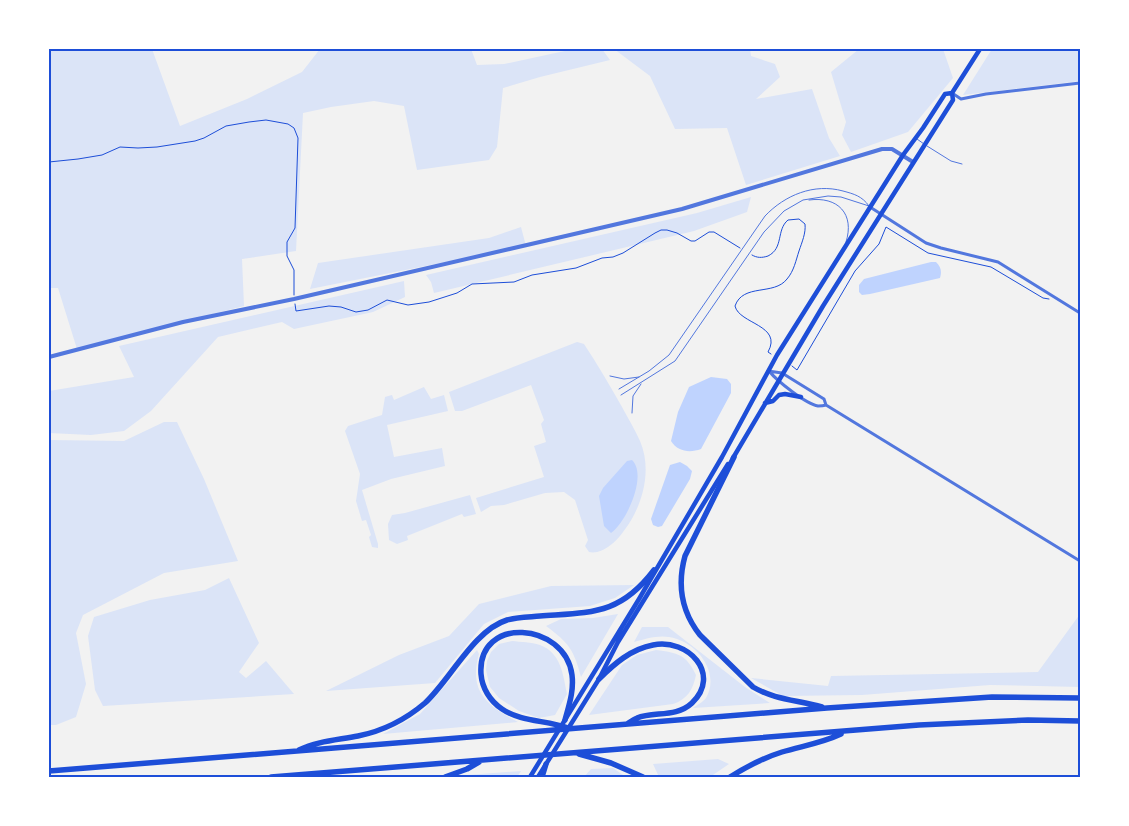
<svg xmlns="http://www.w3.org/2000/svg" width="1129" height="826" font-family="Jost,sans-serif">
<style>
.green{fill:#dbe4f7}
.water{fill:#bfd3fe}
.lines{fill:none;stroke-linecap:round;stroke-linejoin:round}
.path{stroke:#1d4ed8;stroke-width:1}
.service{stroke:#5277de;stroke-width:1}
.minor{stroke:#5277de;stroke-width:3}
.tertiary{stroke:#5277de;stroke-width:4}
.secondary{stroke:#1d4ed8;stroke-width:4.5}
.motorway{stroke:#1d4ed8;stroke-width:5.5}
.neatline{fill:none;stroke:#1d4ed8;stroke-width:2}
</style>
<rect width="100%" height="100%" fill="#f2f2f2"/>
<path class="green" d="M49,49h103l28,77 67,-27 55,-27 18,-23h151l6,16 27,-1 70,-15h28l8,11 -70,17 -37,11 -6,59 -8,13 -72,10 -13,-64 -30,-5 -43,6 -28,6 -7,138 -54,8 2,47 -167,43 -19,-61h-9z
M614,49h136l1,7 24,8 5,13 -24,22 56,-10 17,49 11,18 -94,29 -19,-57 -52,1 -25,-53z
M859,49h84l10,29 -45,54 -57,20 -9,-17 4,-13 -15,-50z
M992,49h88v32l-117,14z
M751,197l-4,15 -53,19 -260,62 -3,-11 -5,-7 271,-62z
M521,227l5,19 -216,43 8,-26 171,-25z
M404,281l1,16 -32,15 -79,17 -12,-7 -64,15 -67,74 -27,20 -33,4 -42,-2v-42l85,-14 -15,-31z
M577,342l7,2c14,21 26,42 38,63 6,11 13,23 18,34 13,30 2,67 -17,91 -7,10 -21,23 -34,20l-4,-6 3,-6 -13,-40 -11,-8 -19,1 -41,12 -13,1 -10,6 -5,-14 68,-21 -10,-31 12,-4 -5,-18 3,-4 -13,-35 -69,26h-7l-6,-19z
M424,387l7,12 13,-4 4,16 -61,14 7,32 48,-9 3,18 -54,13 -29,11 16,54v4l-6,-1 -3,-10 2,-2 -5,-15 -4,1 -6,-20 4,-27 -15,-43 3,-5 34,-11 3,-18 7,-2 2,5z
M164,422h13l27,57 34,82 -74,12 -81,42 -7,18 10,51 -10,33 -20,8h-7v-285l75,1z
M470,495l6,19 -12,3 -2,-3 -55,22 1,4 -11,4 -8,-4 -1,-16 4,-9 13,-2z
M229,578l30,65 -20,29 7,6 20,-17 28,33 -191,12 -8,-16 -7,-54 6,-19 56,-17 55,-10z
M634,585l-19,13 -25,8 -82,6 -24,12 -49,59 -109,8 73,-36 50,-19 30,-32 72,-18z
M618,614l-37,63c-7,-27 -12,-34 -35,-51l15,-7 32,-1z
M1080,614v73l-90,-2 -128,10 -79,1 -32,-18 77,8 3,-10 207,-4z
M642,627h26l77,60 25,16 -77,5c4,-3 10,-6 13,-10 15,-26 -10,-57 -37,-61 -12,-2 -24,2 -35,5z
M512,641c9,1 19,1 28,4 21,8 23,29 27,49l-12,21 -16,3 -20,-7 -20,-13 -9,-11 -4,-17 1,-9 4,-9 8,-8z
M477,650l2,4c-11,38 9,52 39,68l-135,12 37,-20z
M656,650c22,3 30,4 40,25 -3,14 -8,24 -23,29l-84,11 33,-50 15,-10z
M718,759l11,5 -19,13h-51l-6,-13z
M613,768l13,9h-42l7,-8z
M521,771l-4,6h-54l4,-2z"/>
<path class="water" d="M931,262h5c5,5 6,9 4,16l-70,16 -8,1 -3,-3v-7l5,-6z
M711,377l16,2 4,5v9l-30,56c-11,4 -23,3 -30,-8l7,-29 11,-25z
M632,460c16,15 -6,63 -21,73l-7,-7 -5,-30 4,-8 24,-27z
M680,462l7,4 5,5 -2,8 -28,47 -4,1 -5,-2 -2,-6 19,-54z"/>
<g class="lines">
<path class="path" d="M49,162l29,-3 24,-4 18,-8 18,1 19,-1 38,-6 9,-3 22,-12 23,-4 17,-2 22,4 6,4 4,10 -3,90 -8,14v14l7,14v25
M752,255c5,3 10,3 16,1 16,-8 8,-26 20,-36l11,-1 6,5c1,9 -3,18 -6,27 -3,9 -5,20 -12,28 -13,17 -44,4 -52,27 4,18 48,19 33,46l3,2
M295,304l1,7 33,-5 12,1 15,5 12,-2 19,-10 21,5 21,-3 28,-9 15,-9 42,-2 18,-7 44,-7 26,-10 11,-1 10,-4 32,-20 6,-3h6l10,3 14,8h4l14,-9h5l26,16
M792,366l5,4 58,-99 24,-27 7,-17 42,26 63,14 52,31 6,1"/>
<path class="service" d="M917,139l7,5
M927,146l24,15 11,3
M809,200c29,-4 46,14 37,42
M610,376l14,3 15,-2
M619,389l30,-18 20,-16 96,-139c20,-21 49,-33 78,-25 11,3 19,5 26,15
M621,395l54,-34 89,-129 20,-21 19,-11 25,-4 13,1 28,9
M632,413l1,-17 8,-12"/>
<path class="minor" d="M952,93l9,6 25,-5 94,-11
M870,207l56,36 15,5 57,14 82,51
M768,371l14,2 42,26 2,6 254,156
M769,371c8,10 37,33 49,35 3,0 5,0 8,-1"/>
<path class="tertiary" d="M49,357l134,-35 111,-23 388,-90 200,-60h10l21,13"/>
<path class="secondary" d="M765,403l8,-2 6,-6 6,-1 16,3
M733,458l90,-152 130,-206 -1,-7 28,-44
M530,777l109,-178 83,-142 55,-102 126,-200 20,-27 22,-34 7,-1
M538,777l61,-98 19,-37 110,-178"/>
<path class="motorway" d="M734,457l-49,99c-8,29 -4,55 15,79l53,52c22,13 45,13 69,20
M599,679c15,-15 32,-30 54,-34 35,-7 69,29 39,58 -16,15 -38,8 -55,15 -3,1 -7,4 -10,6
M565,720c4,-15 9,-29 7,-45 -7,-53 -95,-60 -91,-1 1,14 9,27 21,35 19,13 44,11 66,19
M299,750c18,-9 39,-10 59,-14 25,-5 47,-16 67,-33 25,-23 49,-73 82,-83 10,-3 22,-3 33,-4 52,-4 80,-1 114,-46
M579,754l32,9 32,14
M49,771l778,-63 165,-11 88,1
M271,777l648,-52 109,-5 52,1
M445,777l22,-8 12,-7
M542,777l4,-13
M730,777c16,-10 33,-19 52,-25 20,-6 40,-9 59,-18"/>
</g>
<rect width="1129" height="826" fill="none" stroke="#ffffff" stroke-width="100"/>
<rect x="50" y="50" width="1029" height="726" class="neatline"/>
</svg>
